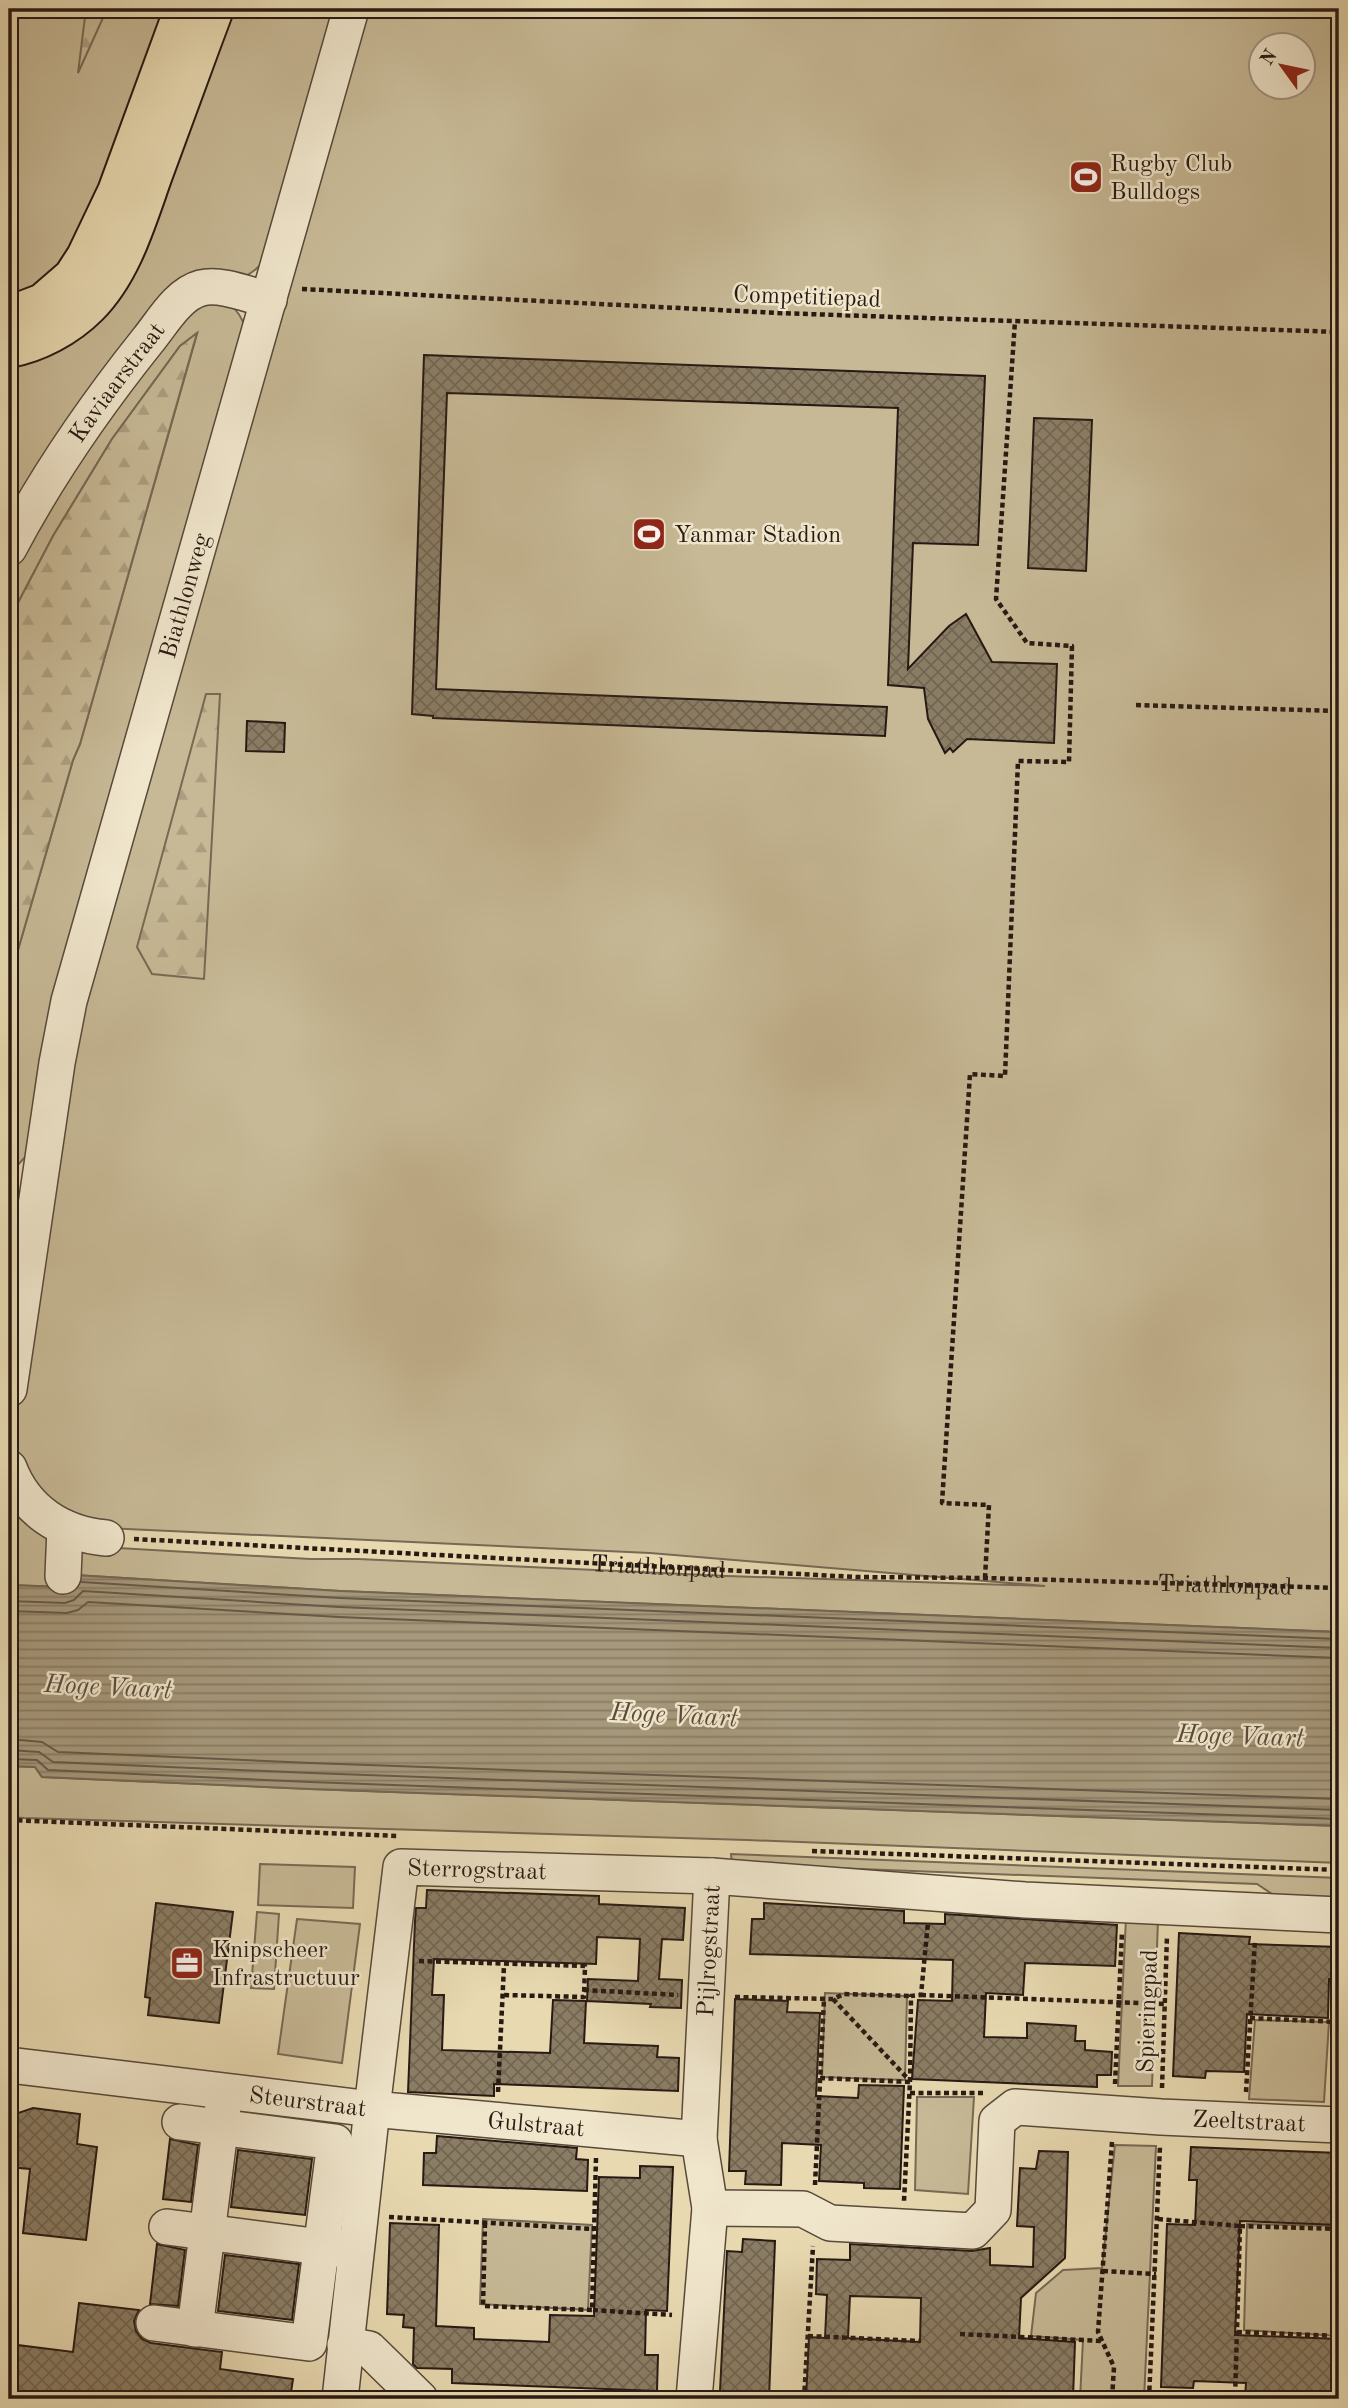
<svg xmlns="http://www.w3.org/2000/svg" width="1348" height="2408" font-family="'Old Standard TT',serif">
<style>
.green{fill:#c7b996;stroke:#776a54;stroke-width:2;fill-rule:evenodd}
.forest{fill:url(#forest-firs);stroke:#776a54;stroke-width:2}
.water{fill:url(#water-rules);stroke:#736651;stroke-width:2}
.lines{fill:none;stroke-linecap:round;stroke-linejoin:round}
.shore{stroke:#665947;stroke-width:2}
.building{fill:url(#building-cross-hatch);stroke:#271a13;stroke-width:2;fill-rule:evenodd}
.minor-casing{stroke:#574a3a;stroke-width:38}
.highway-casing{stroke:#271a13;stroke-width:42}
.path{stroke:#271a13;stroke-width:4.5;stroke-dasharray:5 3.5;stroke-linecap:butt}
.minor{stroke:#f0e6cc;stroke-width:35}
.highway{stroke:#e8d9b1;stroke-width:38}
.labels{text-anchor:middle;stroke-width:5;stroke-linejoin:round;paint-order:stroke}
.poi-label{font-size:24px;fill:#271a13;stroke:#f0e6cc;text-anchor:start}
.street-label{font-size:24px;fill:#271a13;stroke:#f0e6cc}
.water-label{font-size:26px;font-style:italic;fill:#5a4c3d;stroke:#f0e6cc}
</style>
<defs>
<pattern id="forest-firs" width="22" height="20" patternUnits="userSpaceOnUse" patternTransform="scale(1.75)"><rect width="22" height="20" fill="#c7b996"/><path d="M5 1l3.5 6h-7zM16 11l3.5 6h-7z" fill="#ab9e80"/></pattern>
<pattern id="water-rules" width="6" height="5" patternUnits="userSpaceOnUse" patternTransform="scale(1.75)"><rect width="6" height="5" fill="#a6987b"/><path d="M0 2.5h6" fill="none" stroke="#877b64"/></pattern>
<pattern id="building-cross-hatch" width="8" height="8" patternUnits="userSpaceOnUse" patternTransform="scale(1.75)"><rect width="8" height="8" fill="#8b7d65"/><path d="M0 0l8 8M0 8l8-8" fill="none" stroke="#726652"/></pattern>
</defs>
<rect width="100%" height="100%" fill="#e8d9b1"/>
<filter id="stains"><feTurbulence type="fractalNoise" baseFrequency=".00286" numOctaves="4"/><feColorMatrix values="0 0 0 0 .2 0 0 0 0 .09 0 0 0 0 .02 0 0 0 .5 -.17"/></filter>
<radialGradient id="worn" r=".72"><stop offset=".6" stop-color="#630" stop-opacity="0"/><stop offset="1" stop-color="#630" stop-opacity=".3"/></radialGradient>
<path class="green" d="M9,9h167l-97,244 -70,55z
M220,9h119l-70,247c-24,27 -28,22 -61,22l-199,244v-165z
M360,9h979v1623l-999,-41 -265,-16 -11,12 -55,-2v-96l92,58 209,12h48l369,17 318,10 -395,-33 -566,-26 -59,-47 -12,-34 3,-47 54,-367zM1260,46h42v42h-42z
M193,299c30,4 41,-2 53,30l-217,824 -16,17 -4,1v-190l64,-221 7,-16 117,-410 -17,12 -68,93 -59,97 -44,84v-59z
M9,1209l12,20 -12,93z
M9,1766l26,1 7,10 268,12 1029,37v37l-592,-23 -723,-22 -15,-1z
M731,1854l608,24v23l-61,-3 -21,-14 -525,-20z
M260,1864l95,3 -2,41 -95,-3z
M257,1912l22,2 -5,75 -23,-1z
M1126,1918l32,2 -6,166h-34z
M297,1919l63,5 -18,139 -64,-9z
M825,1993l82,3 -2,84 -83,-3z
M1255,2020l74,2 -5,80 -75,-3z
M917,2097h57l-6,97 -53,-4z
M1115,2145l41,1 -12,253h-64l3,-59 -52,-4 5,-43 27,-23 39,-2z
M483,2219l109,6 -4,85 -108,-6z
M1247,2224l92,2v110l-95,-6z"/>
<path class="forest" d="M86,9h21l-29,64z
M197,333l-117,411 -7,16 -64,221v-361l44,-84 59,-97 68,-93z
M206,694h14l-16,285 -52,-5 -15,-27z"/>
<path class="water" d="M74,1575l266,16 999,41v194l-1029,-37 -268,-12 -7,-10 -26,-1v-181l55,2z"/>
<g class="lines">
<path class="shore" d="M81,1582l259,16 999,41
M9,1601l56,2 9,-3 9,-9 256,16 1000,41
M9,1611l58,2 11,-3 10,-8 251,15 1000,41
M9,1739l33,3 16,10 253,11 1028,36
M9,1750l30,2 14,10 258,11 1028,37
M9,1759l28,1 11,10 262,12 1029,37"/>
</g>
<path class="building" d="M424,355l561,21 -7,169 -65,-2 -5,126 41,-43 17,-12 26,48 65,2 -3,79 -87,-4 -14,13 -3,-4 -5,5 -17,-34 -4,-31 -36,-3 10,-277 -451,-15 -11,296 451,18 -2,29 -452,-18v-2l-21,-2z
M1034,418l58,2 -6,151 -58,-3z
M247,721l38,2 -1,29 -38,-1z
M427,1890l172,6v8l86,4 -2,32 -21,-1 -3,40 23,1 -1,28 -31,-1 1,-3 -64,-3 1,-22 50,2 2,-42 -43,-2 -1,27 -162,-5 -2,36h12l-2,55 108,3 3,-53 33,1 -2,42 74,3 -1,11 22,1 -1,33 -184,-7v12l-86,-4 7,-171 1,-13h10z
M156,1903l77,9 -14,111 -71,-8 2,-17 -5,-1z
M764,1903l140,8v12l41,1v-10l172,11 -2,41 -90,-3 -2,32 -37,-2 -2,44 43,1v-15l49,3 -1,15h10v9l27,2 -1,23h-14v12l-185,-8 6,-79 34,1 1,-41 -203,-6 2,-35h12z
M1179,1933l71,4 -1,7 90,3v33l-10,-1 -1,39 -81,-4 -3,58 -38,-1 -1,7 -32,-2z
M735,1999l53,2 -1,11 33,1 -4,83 42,2 1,-13 45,1 -4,103 -36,-1v-5l-45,-2 2,-36 -39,-2 -1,42 -36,-1 1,-13h-17z
M33,2108l47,6 -3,30 20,3 -11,93 -63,-7 7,-64 -21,-2v-45l9,-9z
M437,2136l140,12 -1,11 12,1 -1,31 -164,-6 1,-32h12z
M170,2139l28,6 -7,57 -28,-3z
M1191,2147l148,6v72l-99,-4 -5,114 104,4v60h-94l1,-16 -52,-2 -1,7 -32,-1 6,-163 28,1 2,-45h-8z
M238,2150l74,9 -7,56 -74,-8z
M1039,2151l29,1 -3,106 -44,40 -2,40 56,4 -2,57h-267l3,-62 16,1 2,-43 -11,-1 1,-35 33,1v-16l122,7 18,-3v17l43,2 1,-40 -17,-1 3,-58 16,1zM850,2296l71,2 -1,44 -72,-4z
M640,2166l33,1 -6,144 -21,-1 -1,45h13l-1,36 -205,-8v-14l-35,-1 -4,-4 1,-36 -11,-1 1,-12 -17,-1 3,-91 49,2 -3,101 38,2v11l75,3 1,-27 44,1 5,-139 41,1z
M743,2239l32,2 -6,158h-32v-8h-17l7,-140 15,1z
M157,2244l28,6 -7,56 -28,-2z
M225,2255l74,9 -7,56 -74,-9z
M79,2303l60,7 -5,11 2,10 6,8 9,4 71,9 -2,17 73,10 -3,20h-208l-73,-9v-46l64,8z"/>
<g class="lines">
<g class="minor-casing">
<g id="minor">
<path id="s2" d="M9,548c39,-74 87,-143 139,-208 14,-17 30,-46 53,-52 21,-5 47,7 68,12"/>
<path id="s3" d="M9,1389l48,-326 12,-62 282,-992"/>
<path d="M9,1468c16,42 52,66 97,70"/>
<path d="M63,1576l2,-48"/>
<path id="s4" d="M9,2065l363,44 -32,290"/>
<path id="s5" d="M699,2139l-327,-30 29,-242 311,9"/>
<path id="s6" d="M710,2208l93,1 27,14 143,8 20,-21 4,-89 18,-14 146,10 178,8"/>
<path d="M167,2227l177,23"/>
<path d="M154,2323l155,20 26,-201 -155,-20"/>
<path d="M195,2329l28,-223"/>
<path d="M345,2345l24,4 51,50"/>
<path id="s7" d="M694,2399l16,-191 -11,-69 13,-263 313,24 314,15"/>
</g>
</g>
<g class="highway-casing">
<path id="highway" d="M9,316l34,-13 30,-26 13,-20 31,-65 67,-183
M9,348c28,-5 58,-21 79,-42 36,-36 50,-91 67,-137 20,-54 39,-107 59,-160"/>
</g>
<g class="path">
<path d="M302,289l476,24 561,19"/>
<path d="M1136,705l203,6"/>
<path id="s1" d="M134,1539l722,38 129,1 354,10"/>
<path d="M985,1578l4,-73 -47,-2 28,-429 35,2 13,-315 51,1 3,-116 -45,-3 -31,-44 19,-278"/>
<path d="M9,1820l389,16"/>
<path d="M812,1851l527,19"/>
<path d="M419,1961l166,5 -1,31 -81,-2"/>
<path d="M584,1990l94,5"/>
<path d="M921,1995l244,9"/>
<path d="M735,1997l98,2 11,-5 67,2"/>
<path d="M833,1999l77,82"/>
<path d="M1250,2018l89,4"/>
<path d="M820,2078l90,4 -6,119"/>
<path d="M910,2082l1,-86 10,-1 7,-73"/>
<path d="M1115,2084l7,-152"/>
<path d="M1162,2088l5,-152"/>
<path d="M498,2092l6,-127"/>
<path d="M1246,2092l9,-152"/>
<path d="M910,2093h76"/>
<path d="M1112,2142l-14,190 16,35 -2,32"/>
<path d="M596,2158l-4,152 80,5"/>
<path d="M815,2185l9,-186"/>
<path d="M389,2217l205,12"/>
<path d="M1158,2219l82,7 -5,173"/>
<path d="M485,2223l-2,83 109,4"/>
<path d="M1240,2226l99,3"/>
<path d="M1103,2271l53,3"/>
<path d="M1237,2332l102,4"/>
<path d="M960,2334l142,7"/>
<path d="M808,2336l112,5"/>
<path d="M804,2399l9,-153"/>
<path d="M1149,2399l11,-253"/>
</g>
<use href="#minor" class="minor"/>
<use href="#highway" class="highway"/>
</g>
<defs>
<g id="stadium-square" transform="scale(1.75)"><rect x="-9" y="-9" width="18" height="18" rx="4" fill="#8f2418" stroke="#f0e6cc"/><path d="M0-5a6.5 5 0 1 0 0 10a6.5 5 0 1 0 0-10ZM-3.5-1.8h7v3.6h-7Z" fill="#fff"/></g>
<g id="office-square" transform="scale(1.75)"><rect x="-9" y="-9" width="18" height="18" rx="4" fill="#8f2418" stroke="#f0e6cc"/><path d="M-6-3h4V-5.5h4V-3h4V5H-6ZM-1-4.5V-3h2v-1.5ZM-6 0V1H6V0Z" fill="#fff"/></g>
</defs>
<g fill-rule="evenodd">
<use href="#stadium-square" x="1086" y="177"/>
<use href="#stadium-square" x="649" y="534"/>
<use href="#office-square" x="187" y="1963"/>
</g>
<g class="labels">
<g class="poi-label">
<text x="1110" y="171">Rugby Club<tspan x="1110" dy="28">Bulldogs</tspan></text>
<text x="674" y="542">Yanmar Stadion</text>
<text x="212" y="1957">Knipscheer<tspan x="212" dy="28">Infrastructuur</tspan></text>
</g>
<g class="street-label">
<text transform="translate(807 296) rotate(2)" y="8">Competitiepad</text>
<text dy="8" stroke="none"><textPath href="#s2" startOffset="198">Kaviaarstraat</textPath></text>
<text dy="8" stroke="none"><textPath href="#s3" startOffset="814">Biathlonweg</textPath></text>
<text dy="8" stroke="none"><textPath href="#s1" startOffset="525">Triathlonpad</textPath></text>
<text dy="8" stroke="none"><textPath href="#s1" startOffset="1092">Triathlonpad</textPath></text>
<text dy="8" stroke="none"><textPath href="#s5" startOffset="648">Sterrogstraat</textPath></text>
<text dy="8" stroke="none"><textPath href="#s7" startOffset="450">Pijlrogstraat</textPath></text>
<text transform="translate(1147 2011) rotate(-88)" y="8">Spieringpad</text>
<text dy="8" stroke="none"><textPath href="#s4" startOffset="301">Steurstraat</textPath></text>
<text dy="8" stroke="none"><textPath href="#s6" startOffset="642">Zeeltstraat</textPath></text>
<text transform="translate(536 2124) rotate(5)" y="8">Gulstraat</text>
</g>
<g class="water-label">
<text transform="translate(108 1686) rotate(3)" y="9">Hoge Vaart</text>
<text transform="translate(674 1714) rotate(3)" y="9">Hoge Vaart</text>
<text transform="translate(1240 1735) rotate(2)" y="9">Hoge Vaart</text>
</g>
</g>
<rect width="1348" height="2408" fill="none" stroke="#e8d9b1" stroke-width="35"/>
<rect x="10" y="10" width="1327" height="2387" fill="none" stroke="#271a13" stroke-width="3.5"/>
<rect x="18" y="18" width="1313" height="2373" fill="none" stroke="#271a13" stroke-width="2"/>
<g transform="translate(1282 66) rotate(303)"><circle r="33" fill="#f0e6cc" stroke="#a09482" stroke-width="2"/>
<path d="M0-5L12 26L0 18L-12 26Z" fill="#8f2418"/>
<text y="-10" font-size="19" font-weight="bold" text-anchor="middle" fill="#271a13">N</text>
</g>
<rect width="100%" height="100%" filter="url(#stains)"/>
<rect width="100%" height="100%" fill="url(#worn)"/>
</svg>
